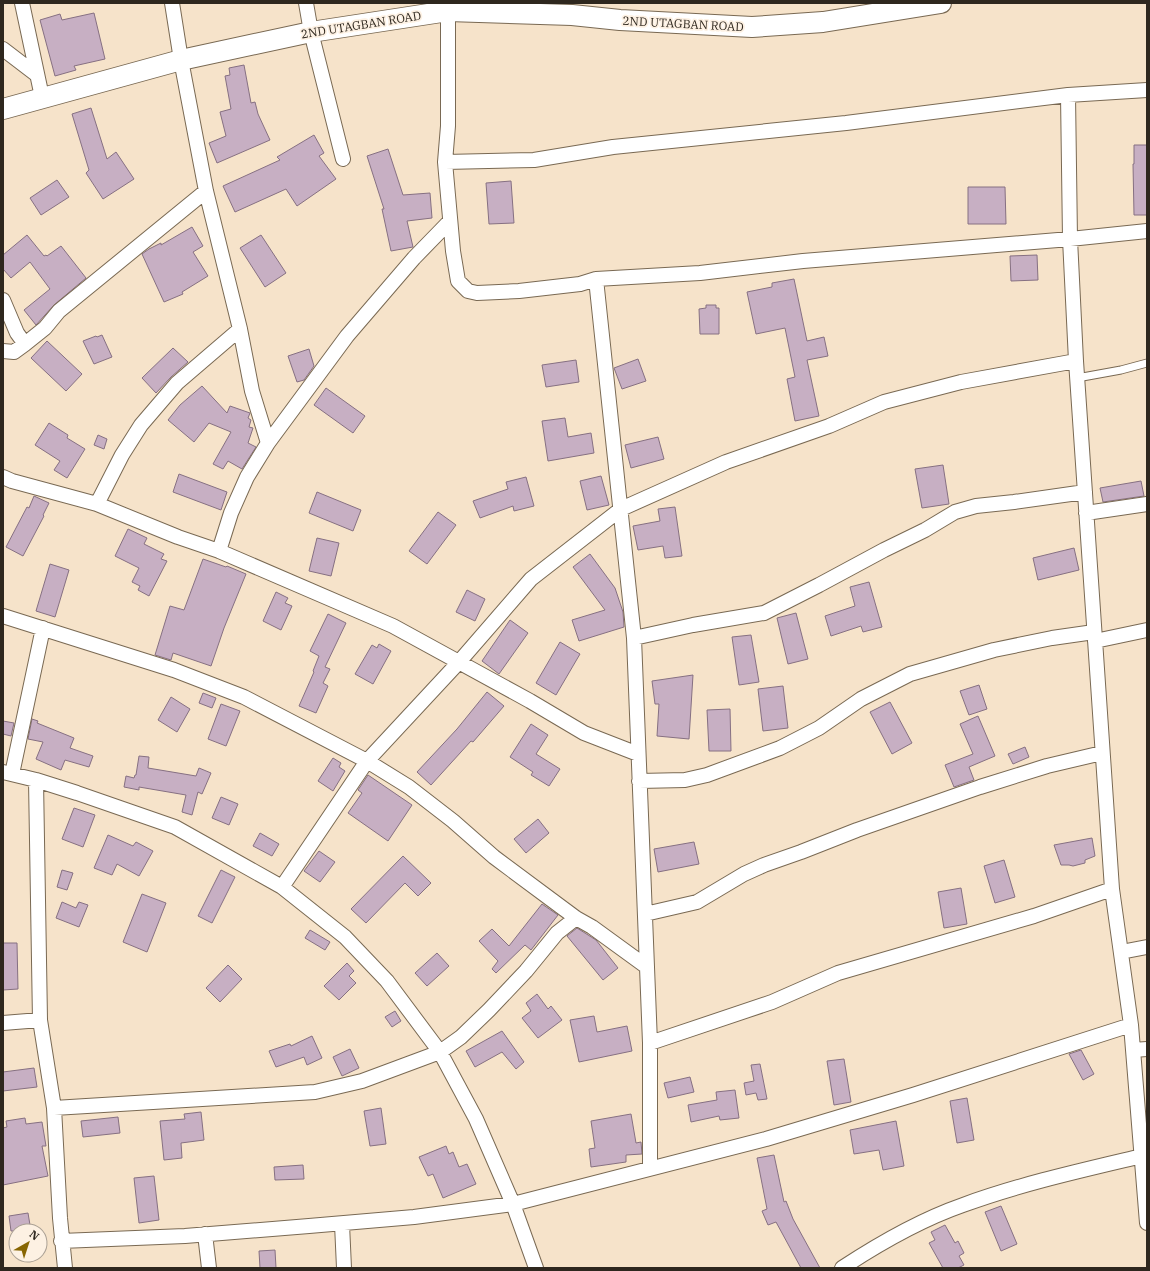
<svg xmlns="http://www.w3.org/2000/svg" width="1150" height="1271" font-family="'IBM Plex Serif',serif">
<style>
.building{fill:#c7afc3;stroke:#867082}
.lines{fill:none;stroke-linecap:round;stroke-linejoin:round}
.lane-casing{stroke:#796953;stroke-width:9}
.street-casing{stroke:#796953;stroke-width:16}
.secondary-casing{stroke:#796953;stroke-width:22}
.lane{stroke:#fff;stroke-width:7}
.street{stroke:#fff;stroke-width:14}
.secondary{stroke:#fff;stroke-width:20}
.labels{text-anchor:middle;stroke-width:3.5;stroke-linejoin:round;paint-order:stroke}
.street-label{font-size:12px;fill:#2e271e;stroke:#fdf1e3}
</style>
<rect width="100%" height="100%" fill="#f6e3ca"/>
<path class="building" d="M94,13l11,46 -31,7 2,4 -21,6 -15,-56 20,-6 2,6z
M244,65l7,38 4,-1 3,12 12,26 -53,23 -8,-20 17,-7 -6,-24 11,-3 -6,-33 5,-1 -1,-7z
M91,108l16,51 9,-7 18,27 -31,20 -17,-26 3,-3 -17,-56z
M314,135l10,18 -5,3 17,23 -39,27 -11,-17 -51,23 -12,-26 57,-26 -3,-3z
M1134,145h13v70h-13l-1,-51h1z
M388,149l15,46 27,-2 2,25 -25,3 6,26 -22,4 -9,-42h2l-17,-53z
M57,180l12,17 -28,18 -11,-17z
M511,181l3,42 -25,1 -3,-41z
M968,187h37l1,37h-38z
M192,227l11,19 -10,6 15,24 -26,16 1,2 -19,8 -22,-48 7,-5 12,-6v2z
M27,235l17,21 2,-1 1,1 14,-10 25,32 -32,27 -18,20 -12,-15 26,-21 -20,-27 -19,16 -8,-9v-14z
M261,235l25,38 -21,14 -25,-39z
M1037,255l1,25 -27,1 -1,-25z
M794,279l13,62 17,-4 4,19 -21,4 12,56 -24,5 -8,-42 8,-2 -10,-49 -29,6 -9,-42 25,-5v-4z
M706,305h10v3h3v26h-19l-1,-25 7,-1z
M102,335l10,22 -18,7 -11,-23 13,-5 1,1z
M47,341l35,33 -16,17 -35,-33z
M173,348l15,14 -17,15 -15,16 -14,-15z
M309,349l5,17 -10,14 -7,2 -9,-26z
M638,359l8,22 -24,8 -8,-21z
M576,360l3,22 -33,5 -4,-22z
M202,386l25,27 3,-7 20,7 -2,5 3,2 -2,7 4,1 -5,15 8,4 -14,22 -14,-8 -5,8 -10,-5 18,-32 -22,-9 -15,19 -26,-22 12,-15z
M326,388l39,28 -12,17 -39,-28z
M565,418l3,19 23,-4 3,20 -46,8 -6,-40z
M49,423l19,12 -1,3 18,11 -18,29 -13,-8 6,-9 -25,-16z
M98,435l9,4 -3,10 -10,-4z
M658,437l6,22 -33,9 -6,-23z
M943,465l6,39 -27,4 -7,-39z
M179,474l48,18 -6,18 -48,-18z
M601,476l8,29 -22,5 -7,-29z
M526,477l8,29 -20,5 -1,-5 -33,12 -7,-17 35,-12 -2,-7z
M1141,481l3,15 -41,6 -3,-14z
M317,492l44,18 -8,21 -44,-18z
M34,496l15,7 -6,12 1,1 -21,40 -17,-9 21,-40 2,1z
M675,507l7,49 -17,2 -2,-12 -25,4 -5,-24 27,-5 -2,-12z
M438,512l18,13 -29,39 -18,-13z
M128,529l19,9 -3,6 20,10 -3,5 6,2 -18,35 -11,-6 2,-4 -8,-4 7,-14 -24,-12z
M317,538l22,5 -8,33 -22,-5z
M1074,548l5,22 -41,10 -5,-22z
M590,554l25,34 8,24 1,15 -45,14 -7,-21 33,-10 -32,-43z
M203,559l23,8 1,-1 19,8 -22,54 -13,38 -38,-13 -2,7 -16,-5 15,-49 14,4z
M50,564l19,6 -14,47 -19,-6z
M869,582l13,45 -19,5 -2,-6 -30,10 -6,-20 30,-10 -5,-19z
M467,590l18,9 -10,22 -19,-9z
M276,592l12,6 -3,5 7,3 -11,24 -18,-9z
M796,613l12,46 -20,5 -11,-46z
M328,614l18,9 -21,44 5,2 -7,14 5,3 -12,27 -17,-7 15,-34 -1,-1 6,-15 -9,-5z
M510,620l18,13 -29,41 -17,-13z
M751,635l8,47 -20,3 -7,-48z
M560,642l20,12 -24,41 -20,-12z
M379,644l12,7 -18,33 -18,-10 17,-29 5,3z
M693,675l-4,64 -32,-3 2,-32h-4l-3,-23z
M979,685l8,24 -18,6 -9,-24z
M783,686l5,42 -25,3 -5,-42z
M487,692l17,14 -31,36 -2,-1 -40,44 -14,-13 40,-43z
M203,693l13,5 -4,10 -13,-5z
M171,697l19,12 -13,23 -19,-12z
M890,702l22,41 -20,11 -22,-42z
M221,704l19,7 -14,35 -18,-7z
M730,709l1,42h-22l-2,-41z
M978,716l17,40 -26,11 5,13 -20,7 -9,-22 28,-11 -13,-30z
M32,719l6,2 -1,2 37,15 -4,10 23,8 -4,11 -24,-7 -4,10 -25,-11 7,-17 -15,-3z
M3,721l11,2 -3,13 -8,-2z
M531,724l17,11 -12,19 24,15 -11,17 -18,-11 2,-3 -23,-15z
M1025,747l4,10 -16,7 -5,-10z
M139,756l10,1 -1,11 48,8 3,-8 12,5 -9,21 -4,-2 -6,23 -10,-3 4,-17 -47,-8v3l-15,-3 2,-11 8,2 1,-3h1z
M333,758l8,5 -2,4 6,4 -12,20 -15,-10z
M368,775l44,30 -24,36 -40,-28 14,-20 -4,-3z
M221,797l17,7 -9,21 -17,-7z
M74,808l21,7 -12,32 -21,-8z
M538,819l11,14 -23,20 -12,-14z
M260,833l19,11 -7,12 -19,-10z
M108,835l25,11 3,-4 17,9 -14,25 -22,-12 -5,11 -18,-7z
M1092,838l3,18 -10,4v3l-12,3 -4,-1h-8l-7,-20z
M694,842l5,22 -41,8 -4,-23z
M319,851l16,11 -15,20 -16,-11z
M403,856l28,27 -13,13 -13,-13 -39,40 -15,-14z
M1004,860l11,37 -20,6 -11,-37z
M62,870l11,3 -6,17 -10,-3z
M221,870l14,7 -23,46 -14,-7z
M961,888l6,36 -23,4 -6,-36z
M142,894l24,9 -19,49 -24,-10z
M62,902l14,6 3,-6 9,3 -9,22 -23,-9z
M542,904l16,11 -27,35 -6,-5 -29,28 -4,-4 6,-8 -19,-20 13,-12 17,17z
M577,928l19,12 22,28 -15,12 -36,-44z
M310,930l20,12 -5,8 -20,-12z
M3,943h14l1,46 -15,1z
M437,953l12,13 -22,20 -12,-13z
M347,963l7,8 -5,5 7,7 -17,17 -15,-14z
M228,965l14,14 -22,23 -14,-14z
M537,994l11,15 3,-3 11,14 -24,18 -16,-20 9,-7 -5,-8z
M395,1011l6,10 -9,6 -7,-10z
M594,1016l3,16 30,-6 5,25 -53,11 -9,-42z
M502,1031l22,31 -8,7 -14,-17 -27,15 -9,-16z
M312,1036l10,22 -15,7 -3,-8 -28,10 -7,-16 21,-7 1,2z
M350,1049l9,19 -17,8 -9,-19z
M1081,1050l13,24 -11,6 -14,-26z
M844,1059l7,43 -17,3 -7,-44z
M760,1064l7,35 -9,1 -2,-7 -10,2 -2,-12 10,-2 -3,-16z
M34,1068l3,19 -34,4v-19z
M690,1077l4,15 -26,6 -4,-15z
M735,1090l4,28 -19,2 -1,-4 -28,6 -3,-17 29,-5 -1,-8z
M967,1098l7,42 -17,3 -7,-42z
M381,1108l5,36 -16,2 -6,-35z
M201,1112l3,28 -23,3 1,15 -18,2 -4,-39 25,-2 -1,-5z
M631,1114l5,29 5,-1 1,12 -16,1v7l-35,5 -2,-18 6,-1 -4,-27z
M118,1117l2,16 -37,4 -2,-16z
M25,1118l1,6 16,-2 4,24h-4l6,30 -45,9v-57l4,-1 -1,-6z
M896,1121l8,45 -21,4 -4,-20 -25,4 -4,-24z
M446,1146l3,8 4,-2 6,15 8,-3 9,20 -33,14 -10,-24 -5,2 -9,-19z
M774,1155l10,47 2,-1 7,18 27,49h-19l-25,-46 -8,3 -6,-14 5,-2 -10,-51z
M303,1165l1,14 -29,1 -1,-13z
M154,1176l5,44 -20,3 -5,-45z
M1001,1206l16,38 -16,7 -16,-39z
M28,1213l3,18h-20l-2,-15z
M945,1225l10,18 3,-2 6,12 -5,3 5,9 -6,3h-15l-14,-25 6,-3 -4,-8z
M275,1250l1,18h-16l-1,-17z"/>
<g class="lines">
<g class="lane-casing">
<path id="lane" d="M1077,378l44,-8 26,-7"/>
</g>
<g class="street-casing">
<path id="street" d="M22,3l20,94
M172,3l9,57 25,131 34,138 12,62 16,52 79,-107 67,-78 36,-37
M306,3l5,29 32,127
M448,3v123l-3,36 8,89 5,30 10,10 9,2 42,-2 61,-7 16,-5 104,-6 103,-12 267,-22 77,-8
M3,49l34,26
M1068,95l2,144 6,122 36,528 19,136 16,198
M445,162l89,-2 79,-13 233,-24 222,-28 79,-5
M596,279l38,359 16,405v125
M3,300l14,33 8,11 20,-16 14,-17 147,-120
M3,351l11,1 11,-8
M3,477l9,4 85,23 81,33 41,14 174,75 137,75 54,32 54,21
M97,504l25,-49 19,-30 36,-42 63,-54
M1086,513l61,-9
M219,551l12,-38 16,-36 21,-34
M3,616l171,54 70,27 123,64 42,26 44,34 41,36 82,61 16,9 55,40
M634,638l59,-13 71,-12 55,-28 65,-35 41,-20 30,-18 21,-6 38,-4 71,-10
M1095,641l52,-11
M3,772l33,8 41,13 98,34 107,60 63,50 42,44 53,71 36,67 37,85 23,64
M12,774l31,-146
M36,780l4,240 14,88 6,110 5,50
M639,781l46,-1 22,-5 73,-27 39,-20 42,-29 49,-25 84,-24 58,-12 42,-6
M282,887l85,-126 92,-99 72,-83 90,-70 105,-47 103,-36 55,-24 77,-20 115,-21
M645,914l52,-12 47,-28 20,-9 37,-13 56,-22 123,-43 67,-21 55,-13
M1121,952l26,-5
M3,1023l37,-3
M650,1043l122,-41 66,-29 196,-57 78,-27
M1133,1050l14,-1
M54,1108l261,-16 47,-11 78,-29 21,-15 28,-27 37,-39 31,-38 19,-15
M342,1224l2,44
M205,1234l4,34
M61,1241l124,-5 124,-10 105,-9 99,-13 253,-65 147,-44 218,-70
M842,1268c38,-25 78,-48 121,-63 57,-21 120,-35 179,-49"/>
</g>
<g class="secondary-casing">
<path id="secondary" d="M3,109l178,-49 130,-28 137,-21 124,4 48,5 132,7 71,-5 118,-19"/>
</g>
<use href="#lane" class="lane"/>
<use href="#street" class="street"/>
<use href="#secondary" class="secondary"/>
</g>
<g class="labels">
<g class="street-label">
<text transform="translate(683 24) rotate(3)" y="4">2ND UTAGBAN ROAD</text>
<text transform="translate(361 25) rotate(-9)" y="4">2ND UTAGBAN ROAD</text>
</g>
</g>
<rect width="1150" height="1271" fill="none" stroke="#2e271e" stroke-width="8"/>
<g transform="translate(28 1243) rotate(39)"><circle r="19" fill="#fdf1e3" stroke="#aaa094"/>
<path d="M0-3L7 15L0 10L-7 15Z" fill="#886602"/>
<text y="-6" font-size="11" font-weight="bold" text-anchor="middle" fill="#2e271e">N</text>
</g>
</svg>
